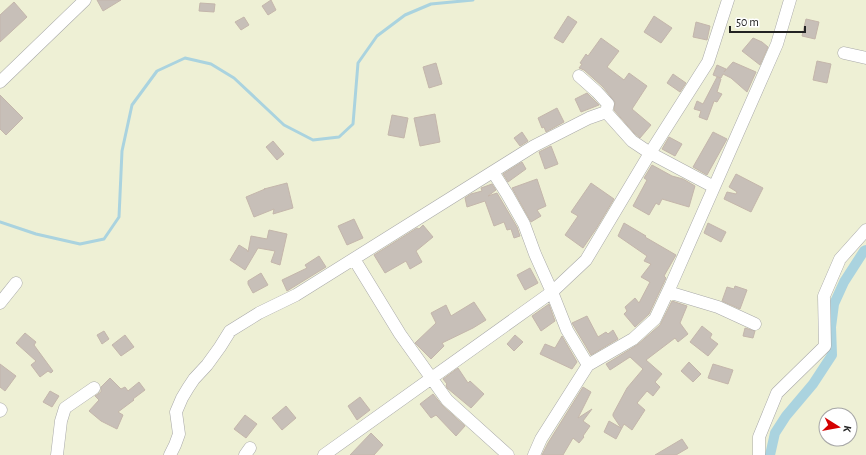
<svg xmlns="http://www.w3.org/2000/svg" width="866" height="455" font-family="'Alegreya Sans',sans-serif">
<style>
.farmland{fill:#eef0d5;fill-rule:evenodd}
.lines{fill:none;stroke-linecap:round;stroke-linejoin:round}
.stream{stroke:#aad3df;stroke-width:3}
.canal{stroke:#aad3df;stroke-width:10}
.building{fill:#c7bfb8;stroke:#c4b6ab}
.minor-casing{stroke:#a9a9a9;stroke-width:13}
.minor{stroke:#fff;stroke-width:12}
</style>
<rect width="100%" height="100%" fill="#f2efe9"/>
<path class="farmland" d="M0,0h866v455h-866zM826,415h24v24h-24z"/>
<g class="lines">
<path class="stream" d="M0,222l36,12 44,10 24,-5 15,-22 3,-66 10,-46 25,-34 28,-13 26,6 23,14 50,47 29,15 26,-3 14,-13 5,-61 19,-27 28,-21 26,-11 42,-4"/>
<path class="canal" d="M770,455l5,-22 11,-17 27,-32 19,-29 -1,-28 3,-23 10,-22 20,-31 2,-1"/>
</g>
<path class="building" d="M97,0h24l-18,11z
M271,0l5,10 -8,5 -6,-9z
M14,2l13,15 -27,25v-27z
M200,3l15,1 -1,8 -15,-1z
M568,16l9,6 -14,21 -9,-5z
M654,16l18,12 -11,15 -17,-11z
M244,17l5,8 -8,5 -6,-8z
M806,19l13,3 -4,17 -13,-3z
M696,22l14,4 -3,14 -14,-3z
M601,38l18,13 -12,16 17,13 5,-7 18,13 -15,23 19,16 -11,13 -6,-5 -20,-23 1,-8 -12,-15 -19,-17 -5,-2 3,-4 -2,-1 6,-9 2,2z
M753,38l9,4 6,5 -8,18 -18,-14z
M817,61l14,3 -4,19 -14,-3z
M733,62l23,10 -9,20 -16,-14 -8,-4 -2,4 -8,-3 4,-10 9,4 -2,3z
M436,63l6,21 -13,4 -6,-21z
M673,74l13,9 -6,9 -13,-9z
M717,77l4,2 -4,13 5,2 -5,8 -3,-1 -7,19 -8,-3 2,-6 -7,-2 3,-8 6,3z
M587,93l12,12 -18,7 -6,-13z
M0,95l23,23 -17,17 -6,-6z
M557,108l7,14 -18,10 -2,-5 -2,1 -4,-10z
M435,114l5,28 -20,4 -6,-28z
M392,115l16,3 -4,20 -16,-3z
M522,132l6,9 -8,5 -6,-8z
M713,132l14,7 -20,36 -14,-8z
M669,137l13,7 -7,12 -13,-7z
M273,141l11,13 -7,6 -11,-13z
M551,146l7,18 -13,5 -6,-17z
M522,162l4,7 -18,13 -5,-8z
M652,165l20,11 11,3 12,7 -6,21 -27,-8 -3,6 -3,-2 -7,12 -16,-9 14,-26 -3,-2z
M736,174l27,14 -12,24 -27,-13 3,-7 9,2 1,-2 -8,-5z
M537,179l9,27 -9,4 4,6 -10,6 -19,-34z
M287,183l6,25 -20,6 1,-5 -20,8 -8,-20 19,-8h-1z
M591,183l23,16 -18,30 -13,19 -18,-13 13,-19 -7,-4z
M492,184l4,6 -8,6 9,-3 20,34 3,9 -6,2 -3,-9 -4,1 -3,-8 -10,4 -9,-25 -18,6 -2,-9 6,-4 11,-3 -1,-3z
M354,219l9,19 -16,7 -9,-19z
M624,223l22,13 -1,1 31,18 -12,21 2,2 -17,36 -14,13 -11,-13 3,-3 -2,-4 10,-9 4,5 11,-21 -9,-5 10,-13 -7,-3 3,-5 -29,-20z
M708,223l18,9 -5,10 -17,-9z
M423,225l10,12 -17,14 6,11 -12,7 -4,-8 -21,12 -11,-18 43,-27 2,1z
M269,230l18,4 -7,31 -9,-3 4,-11 -17,-3 -13,22 -15,-10 9,-15 8,5 1,2 3,-16 16,3z
M319,256l7,11 -39,24 -5,-11 25,-12 -2,-3z
M530,268l8,15 -13,7 -8,-15z
M261,273l7,12 -15,8 -5,-9v-3z
M735,286l12,4 -7,19 -18,-8 5,-14 7,2z
M672,301l15,5 -7,17 8,11 -10,8 -3,-4 -29,22 16,14 -7,8 5,5 -7,9 -6,-5 -10,12 8,7 -13,20 -8,-6 -8,15 -12,-7 5,-11 12,7 -8,-12v-2l14,-26 16,-19 -13,-12 -20,13 -4,-6 31,-19 23,-20z
M474,302l12,18 -13,8 -31,15 2,3 -13,13 -16,-16 21,-20 -5,-10 15,-8 5,11z
M549,304l6,17 -14,10 -9,-15z
M587,316l11,21 8,-5 2,2 5,-4 5,9 -27,16 -19,-32z
M702,326l10,8 -2,4 8,6 -10,12 -18,-14z
M745,328l10,3 -2,7 -10,-2z
M104,331l5,8 -7,5 -5,-9z
M25,333l11,9 -2,3 19,26 -2,2 -3,-2 -8,6 -9,-12 5,-4 -20,-18z
M125,335l9,12 -13,9 -9,-11z
M515,335l8,7 -9,9 -7,-7z
M562,336l15,26 -5,7 -32,-15 5,-10 10,4z
M689,362l12,12 -8,8 -12,-11z
M0,364l16,12 -11,15 -5,-4z
M713,364l20,6 -5,14 -20,-6z
M458,368l10,15 2,-2 14,13 -13,14 -24,-20 -1,-3 1,-1 -4,-5z
M110,378l11,11 4,-2 3,4 11,-9 6,8 -12,9 1,1 -16,12 5,3 -6,14 -16,-8 -12,-10 10,-11 -4,-4 6,-4v-5z
M583,387l8,5 -13,26 14,-9 -9,12 7,5 -7,10 1,1 -5,6 -6,-5 -10,17h-21l6,-12z
M50,391l9,5 -7,11 -9,-5z
M433,394l9,11 23,21 -9,10 -20,-21 -5,3 -11,-14z
M360,397l10,13 -13,10 -9,-14z
M286,406l10,12 -14,12 -10,-12z
M245,415l12,9 -11,14 -12,-9z
M371,433l12,12 -9,10h-24z
M682,439l6,9 -12,7h-21z"/>
<g class="lines">
<g class="minor-casing">
<path id="minor" d="M844,53l22,5
M579,76l18,16 11,12 -2,8 26,29 18,12 64,34
M0,82l85,-82
M493,172l14,22 17,30 11,30 17,38 15,38 21,35
M354,259l46,75 47,66 61,55
M668,292l50,15 37,17
M0,303l16,-20
M0,409l1,1 -1,1
M57,455l4,-34 4,-13 29,-20
M170,455l5,-10 4,-11 -3,-22 6,-14 6,-10 6,-9 13,-14 13,-18 10,-16 29,-18 37,-18 238,-149 55,-28 17,-6
M245,455l5,-7
M324,455l228,-163 34,-32 64,-107 58,-91 20,-62
M534,455l7,-16 47,-74 45,-26 22,-20 16,-34 106,-241 13,-44
M759,455v-18l18,-44 48,-47 -1,-50 16,-37 26,-29"/>
</g>
<use href="#minor" class="minor"/>
</g>
<g transform="translate(838 427) rotate(101)"><circle r="19" fill="#ffffff" stroke="#a7a7a7"/>
<path d="M0-3L7 15L0 10L-7 15Z" fill="#d40000"/>
<text y="-6" font-size="11" font-weight="bold" text-anchor="middle" fill="#222222">K</text>
</g>
<path d="M730 26v6h75v-6" fill="none" stroke="#222222" stroke-width="2"/>
<text x="736" y="26" font-size="12" fill="#222222" stroke="#ffffff" stroke-width="3" paint-order="stroke">50 m</text>
</svg>
